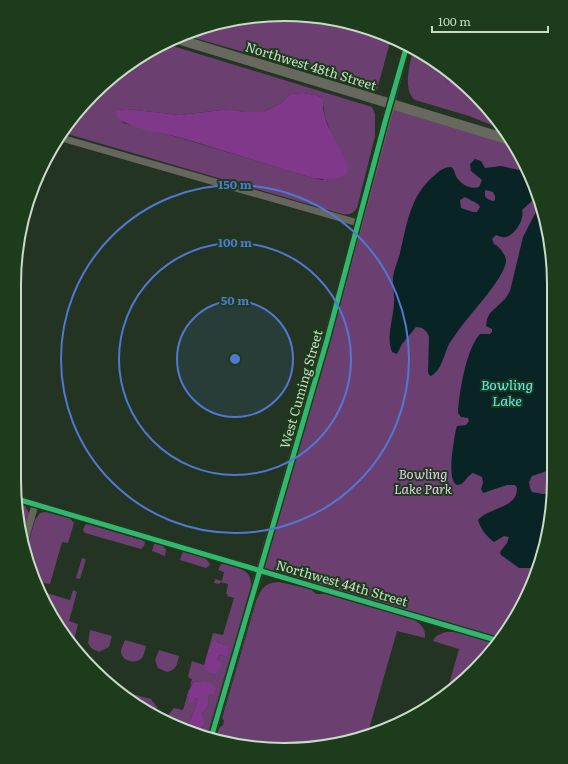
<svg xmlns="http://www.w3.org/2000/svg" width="568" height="764" font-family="Literata,serif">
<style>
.green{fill:#6c3f71;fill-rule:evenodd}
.forest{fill:#80388a}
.water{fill:#092425;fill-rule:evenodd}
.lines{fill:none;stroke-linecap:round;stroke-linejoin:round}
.minor{stroke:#67665e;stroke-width:7}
.tertiary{stroke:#67665e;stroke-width:8}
.secondary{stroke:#67685e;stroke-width:10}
.cycleway-casing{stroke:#1c3c1b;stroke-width:8}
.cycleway{stroke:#33b770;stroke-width:5}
.ring{fill:none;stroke:#5078d3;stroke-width:2}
.labels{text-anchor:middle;stroke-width:4;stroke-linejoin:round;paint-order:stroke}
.street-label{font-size:13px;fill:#c8dbc7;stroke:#1c3c1b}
.park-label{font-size:13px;font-style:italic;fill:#efc4f3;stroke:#1c3c1b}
.water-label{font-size:14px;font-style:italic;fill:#60eaf6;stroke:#1c3c1b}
.rim{fill:none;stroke:#c8dbc7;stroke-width:2}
.centre{fill:#5078d3;stroke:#1c3c1b;stroke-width:2}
.ring-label{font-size:12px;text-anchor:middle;font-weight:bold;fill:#5078d3;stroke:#1c3c1b;stroke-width:4;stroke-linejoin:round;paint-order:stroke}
</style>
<rect width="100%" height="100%" fill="#233423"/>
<path class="green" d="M267,15l52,1 52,12 20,10 -14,52 -193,-55 30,-12z
M163,43l209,64 3,7v22l-18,72c-4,6 -8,7 -15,6l-281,-82 59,-62zM303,93l13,2 7,4c0,15 5,27 11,40l-11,41 -10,-2 -136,-41 -54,-14 -6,-13 9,-1 54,6 50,-6 14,3h19l18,-9 10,-9z
M414,48l28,19c0,21 23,25 38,34 9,5 19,20 24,29l-35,-14 -54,-16c-13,-10 -5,-38 -1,-52z
M391,104l119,36 24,41 18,68 1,249 -13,69 -22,48 -19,26 -240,-70z
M17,503l8,3 4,7 -7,27z
M46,512l24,6 4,5 -6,20 -6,-1 -12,42 -14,-2 -11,-27 10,-35 5,-7z
M87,524l55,16 3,2 -1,4 -3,3 -56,-16 -2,-3 2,-5z
M156,543l8,3 -1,1 3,2 -1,7 -13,-5 2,-7z
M183,551c8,3 25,4 27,14l-4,3 -26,-8z
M82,558l4,1 -6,20 -4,-1z
M221,564c5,-1 8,1 13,2 11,4 18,8 17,20l-44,150 -8,-2 1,-3 6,-8 -4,-9 7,-9 -1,-6 2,-5 -7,-13 -10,1 -4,6 5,11 2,-1 2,1 -9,25 -5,5 -17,-6 2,-9 5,-6 9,2 9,-31 -3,-1 -1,-2 4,-15 12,4 9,-32 10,2 11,-37 -7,-2 1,-2h-2l2,-10 -7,-2 -2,2 -5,-1 1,-4 7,2 2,-9 -6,-2zM217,641l4,3 6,2 -1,11 -6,-2 -10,18 -2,-2z
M279,582l32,7 5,5h10l87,25c8,5 13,10 12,19l-28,-7 -30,105 -65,13 -71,-4 -15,-5 3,-12 4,-3 1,-5 -2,-1 3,-11 31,-107c6,-13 8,-18 23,-19z
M73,590l4,2 -8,29 9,3 -5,20 -23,-29 -10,-24 30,9z
M90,630l22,6 -3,11 -10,5 -8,-4 -3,-5z
M446,632h9l42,12 -10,14 -41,37 13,-46 -26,-8c3,-6 7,-7 13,-9z
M125,640l21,6c-1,4 -2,9 -4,12 -6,6 -20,4 -21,-6 0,-4 3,-9 4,-12z
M159,650l20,6c-2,8 -2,14 -12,16l-9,-4 -3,-8z
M121,691l30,8 6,8 -1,9z"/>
<path class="forest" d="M442,67l20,14 19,20c-16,-7 -39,-14 -39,-34z
M303,93l13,2 7,4v10l4,15 21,41 -1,9c-12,6 -21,6 -34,4 -45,-13 -90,-28 -135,-41 -19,-5 -44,-7 -61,-19v-8l9,-1 54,6 50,-6 14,3h19l18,-9 10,-9z
M214,640c5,2 7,5 13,5 3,5 2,8 -1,12l-6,-2 -3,5 4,3v3l-5,7h-6l-5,-3c0,-8 3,-23 9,-30z
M203,681l7,2 6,5 -2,6h-4l-2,5 1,6 -7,9 4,9 -6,7 -1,4 -15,-5 5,-5 9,-25 -2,-1 -2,1 -1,4h-4v-6l-2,-1 6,-14z"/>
<path class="water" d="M475,159l6,2 4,7 16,-2 27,6 6,9 3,12 -5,8 -10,9c3,9 -7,25 -16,27 -3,1 -7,-1 -10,-2l-4,4 2,5c5,2 12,11 12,17 -1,16 -34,51 -45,66 -4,5 -8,11 -12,17 -5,10 -7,26 -18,32l-2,-1 -1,-3 1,-35c-2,-7 -7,-10 -13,-10l-14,17 -5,10 -5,-2c-6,-15 1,-32 2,-48 1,-9 -2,-18 -1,-27 1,-8 5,-16 7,-24 7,-29 10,-58 35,-78 5,-5 10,-8 16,-8 4,3 3,5 5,9 4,8 14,14 23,11l3,-7 -11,-9 -1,-7zM486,190l7,2 2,4v4l-2,1c-6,-2 -9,-3 -8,-10zM465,197l13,7 2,3 -3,5h-4l-12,-4 -1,-8z
M540,204l12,45 1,220 -21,7 -3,6 1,6 2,4 11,2 10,-1v5l-13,69 -1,1h-20l-18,-13 -1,-3 7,-9 2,-6 -5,-1 -10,6c-7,-5 -14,-14 -16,-22 11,-13 39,-11 39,-32l-2,-3h-8l-24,8 -2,-4 2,-6 -1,-6 -9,-4c-7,3 -8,12 -16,12 -11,-6 -3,-44 -1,-56l1,-3 9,-1 3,-4 -1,-3 -7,-1 -3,-4c1,-20 8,-64 22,-79h10l2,-2v-3l-6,-3 1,-7 3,-6 15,-14 5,-8 13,-54z"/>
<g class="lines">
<path class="minor" d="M391,104l16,-59
M58,137l300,86
M17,499l482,142
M23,547l12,-42"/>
<path class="tertiary" d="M211,738l116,-398 64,-236"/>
<path class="secondary" d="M174,38l336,102"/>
<g class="cycleway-casing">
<path id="cycleway" d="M17,499l482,142
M211,738l116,-398 58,-218 22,-77"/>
</g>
<use href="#cycleway" class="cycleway"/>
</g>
<circle cx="235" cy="359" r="58" fill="#5078d3" fill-opacity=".12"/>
<g class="ring">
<circle cx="235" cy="359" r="58"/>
<circle cx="235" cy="359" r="116"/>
<circle cx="235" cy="359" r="174"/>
</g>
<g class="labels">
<g class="street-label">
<text transform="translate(311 66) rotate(17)" y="5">Northwest 48th Street</text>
<text transform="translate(301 389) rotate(-74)" y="5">West Cuming Street</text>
<text transform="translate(342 583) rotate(16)" y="5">Northwest 44th Street</text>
</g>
<g class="park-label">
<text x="423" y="479">Bowling<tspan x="423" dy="15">Lake Park</tspan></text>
</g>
<g class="water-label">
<text x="507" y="390">Bowling<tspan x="507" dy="16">Lake</tspan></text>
</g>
</g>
<path d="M0 0H568V764H0ZM284 21H284A263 263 0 0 1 547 284V480A263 263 0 0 1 284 743H284A263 263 0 0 1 21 480V284A263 263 0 0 1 284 21Z" fill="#1c3c1b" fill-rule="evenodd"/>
<path class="rim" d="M284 21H284A263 263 0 0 1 547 284V480A263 263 0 0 1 284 743H284A263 263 0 0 1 21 480V284A263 263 0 0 1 284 21Z"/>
<circle cx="235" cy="359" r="6" class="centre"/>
<g class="ring-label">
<text x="235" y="189">150 m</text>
<text x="235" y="247">100 m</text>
<text x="235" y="305">50 m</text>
</g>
<path d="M432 26v6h116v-6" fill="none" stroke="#c8dbc7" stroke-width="2"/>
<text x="438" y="26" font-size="12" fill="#c8dbc7" stroke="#1c3c1b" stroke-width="3" paint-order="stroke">100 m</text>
</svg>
